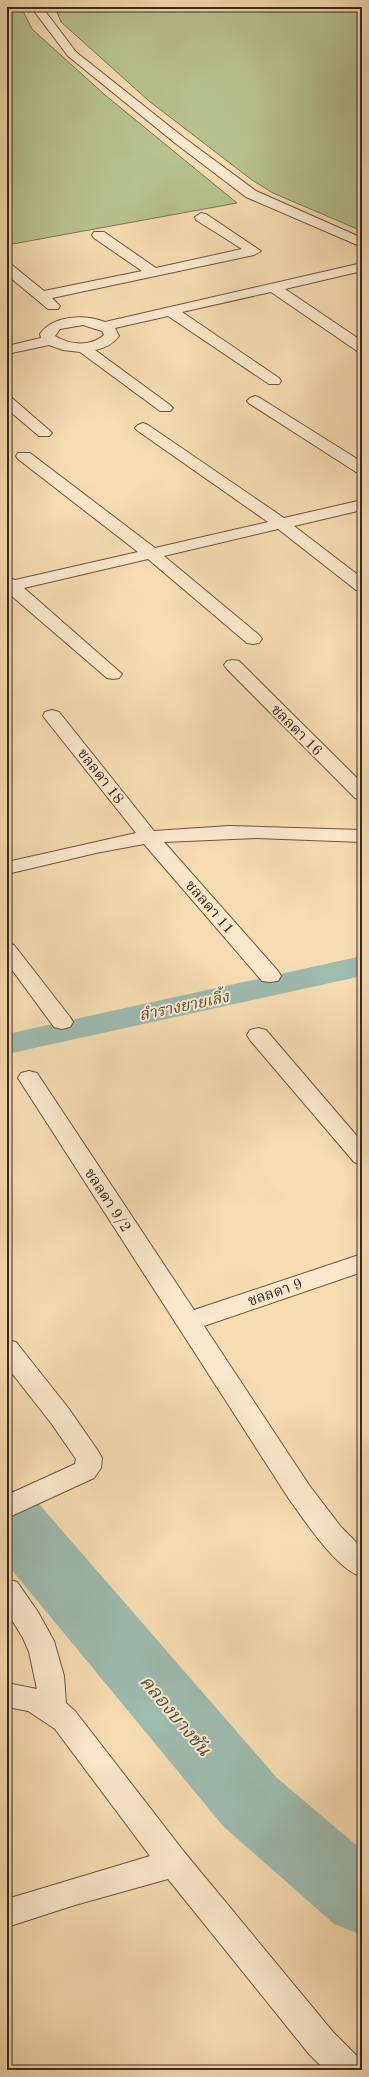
<svg xmlns="http://www.w3.org/2000/svg" width="369" height="2077" font-family="'Old Standard TT','Noto Serif Thai',serif">
<style>
.green{fill:#b7c290;stroke:#787658}
.lines{fill:none;stroke-linecap:round;stroke-linejoin:round}
.canal{fill:#9dbbaf;fill-rule:evenodd}
.river{fill:#9dbbaf;fill-rule:evenodd}
.minor-casing{stroke:#685644;stroke-width:2}
.minor{fill:#fae8cd;fill-rule:evenodd}
.labels{text-anchor:middle;stroke-width:4;stroke-linejoin:round;paint-order:stroke}
.street-label{font-size:15px;fill:#38291f;stroke:#fae8cd}
.water-label{font-size:16px;font-style:italic;fill:#514e43;stroke:#fae8cd}
.near-water-label{font-size:19px;font-style:italic;fill:#514e43;stroke:#fae8cd}
</style>
<rect width="100%" height="100%" fill="#f7dcb2"/>
<filter id="stains"><feTurbulence type="fractalNoise" baseFrequency=".005" numOctaves="4"/><feColorMatrix values="0 0 0 0 .2 0 0 0 0 .09 0 0 0 0 .02 0 0 0 .5 -.17"/></filter>
<radialGradient id="worn" r=".72"><stop offset=".6" stop-color="#630" stop-opacity="0"/><stop offset="1" stop-color="#630" stop-opacity=".3"/></radialGradient>
<path class="green" d="M7,7h14l11,22 73,66 132,108 -230,42z
M55,7h307v224l-89,-38 -21,-13 -103,-79 -88,-79z"/>
<g class="lines">
<path class="canal" d="M362,956v20l-355,78v-20z"/>
<path class="river" d="M7,1488l25,8 245,282 85,72v85l-28,-11 -111,-98 -216,-262z"/>
<g class="minor-casing">
<path id="minor" d="M31,7h11l34,45 107,85 73,54 106,47v9l-116,-50 -71,-54 -107,-87z
M201,213l5,1 55,37 -7,4 -202,43 8,8 -2,3h-10l-41,-34v-11l5,1 32,26 98,-20 -48,-33 -2,-3 2,-3h10l52,36 86,-19 -46,-29 -1,-3z
M362,263v8l-77,18 77,52v11l-5,-1 -86,-59 -89,20 97,66 2,3 -2,3h-10l-101,-68 -53,12 4,8c-6,8 -14,12 -24,14l75,55 3,3 -3,3h-10l-80,-59 -17,-2 -14,-5 -42,9v-8l34,-8 -1,-4c13,-19 45,-20 65,-12zM83,325l19,6 2,4c-14,12 -34,10 -49,1l5,-7z
M7,396l5,2 37,32 3,3 -3,3h-10l-32,-27z
M255,396l5,2 102,64v12l-6,-2 -106,-68 -3,-3 3,-3z
M143,423l5,2 136,93 78,-18v10l-68,16 68,52v13l-6,-1 -78,-61 -114,27 95,79 3,4 -3,4 -6,1 -6,-1 -99,-84 -124,29 98,86 -3,4 -6,1 -6,-1 -100,-86v-15l8,3 123,-28 -120,-93 -2,-3 2,-3h12l125,95 113,-26 -130,-91 -3,-3 3,-3z
M233,660l6,1 123,122v17l-7,-2 -128,-129 -3,-4 3,-4z
M52,710l7,2 95,119 75,-5 133,4v12l-106,-4 -92,4 114,129 3,5 -3,5 -8,1 -8,-1 -118,-137 -48,9 -89,21v-12l129,-29 -93,-117 2,-4z
M7,943l7,2 56,72 3,5 -3,5 -8,2 -8,-2 -47,-64z
M258,1028l8,2 96,112v23l-8,-3 -104,-122 -3,-5 3,-5z
M29,1071l8,2 157,237 168,-56v18l-158,54 105,159 32,42 21,21v29c-27,-9 -56,-55 -73,-78l-271,-421 3,-5z
M7,1340l9,2 53,67 29,42 4,7 -1,10 -7,10 -87,40v-23l68,-31 1,-5 -25,-36 -44,-56z
M7,1579l10,3 21,30 16,29 10,35 2,27 9,8 110,142 148,179 27,27 2,11h-37l-16,-16 -141,-175 -93,26 -68,22v-28l143,-43 -95,-127 -27,-18 -21,-4v-24l30,6 -8,-37 -6,-14 -16,-26z"/>
</g>
<use href="#minor" class="minor"/>
</g>
<g class="labels">
<g class="street-label">
<text transform="translate(297 730) rotate(45)" y="5">ชลลดา 16</text>
<text transform="translate(101 776) rotate(52)" y="5">ชลลดา 18</text>
<text transform="translate(210 907) rotate(49)" y="5">ชลลดา 11</text>
<text transform="translate(108 1200) rotate(57)" y="5">ชลลดา 9/2</text>
<text transform="translate(275 1292) rotate(-19)" y="5">ชลลดา 9</text>
</g>
<g class="water-label">
<text transform="translate(184 1005) rotate(-12)" y="6">ลำรางยายเลิ้ง</text>
</g>
<g class="near-water-label">
<text transform="translate(176 1715) rotate(50)" y="7">คลองบางชัน</text>
</g>
</g>
<rect width="369" height="2077" fill="none" stroke="#f7dcb2" stroke-width="24"/>
<rect x="8" y="8" width="353" height="2061" fill="none" stroke="#38291f" stroke-width="2"/>
<rect x="12" y="12" width="345" height="2053" fill="none" stroke="#38291f"/>
<rect width="100%" height="100%" filter="url(#stains)"/>
<rect width="100%" height="100%" fill="url(#worn)"/>
</svg>
